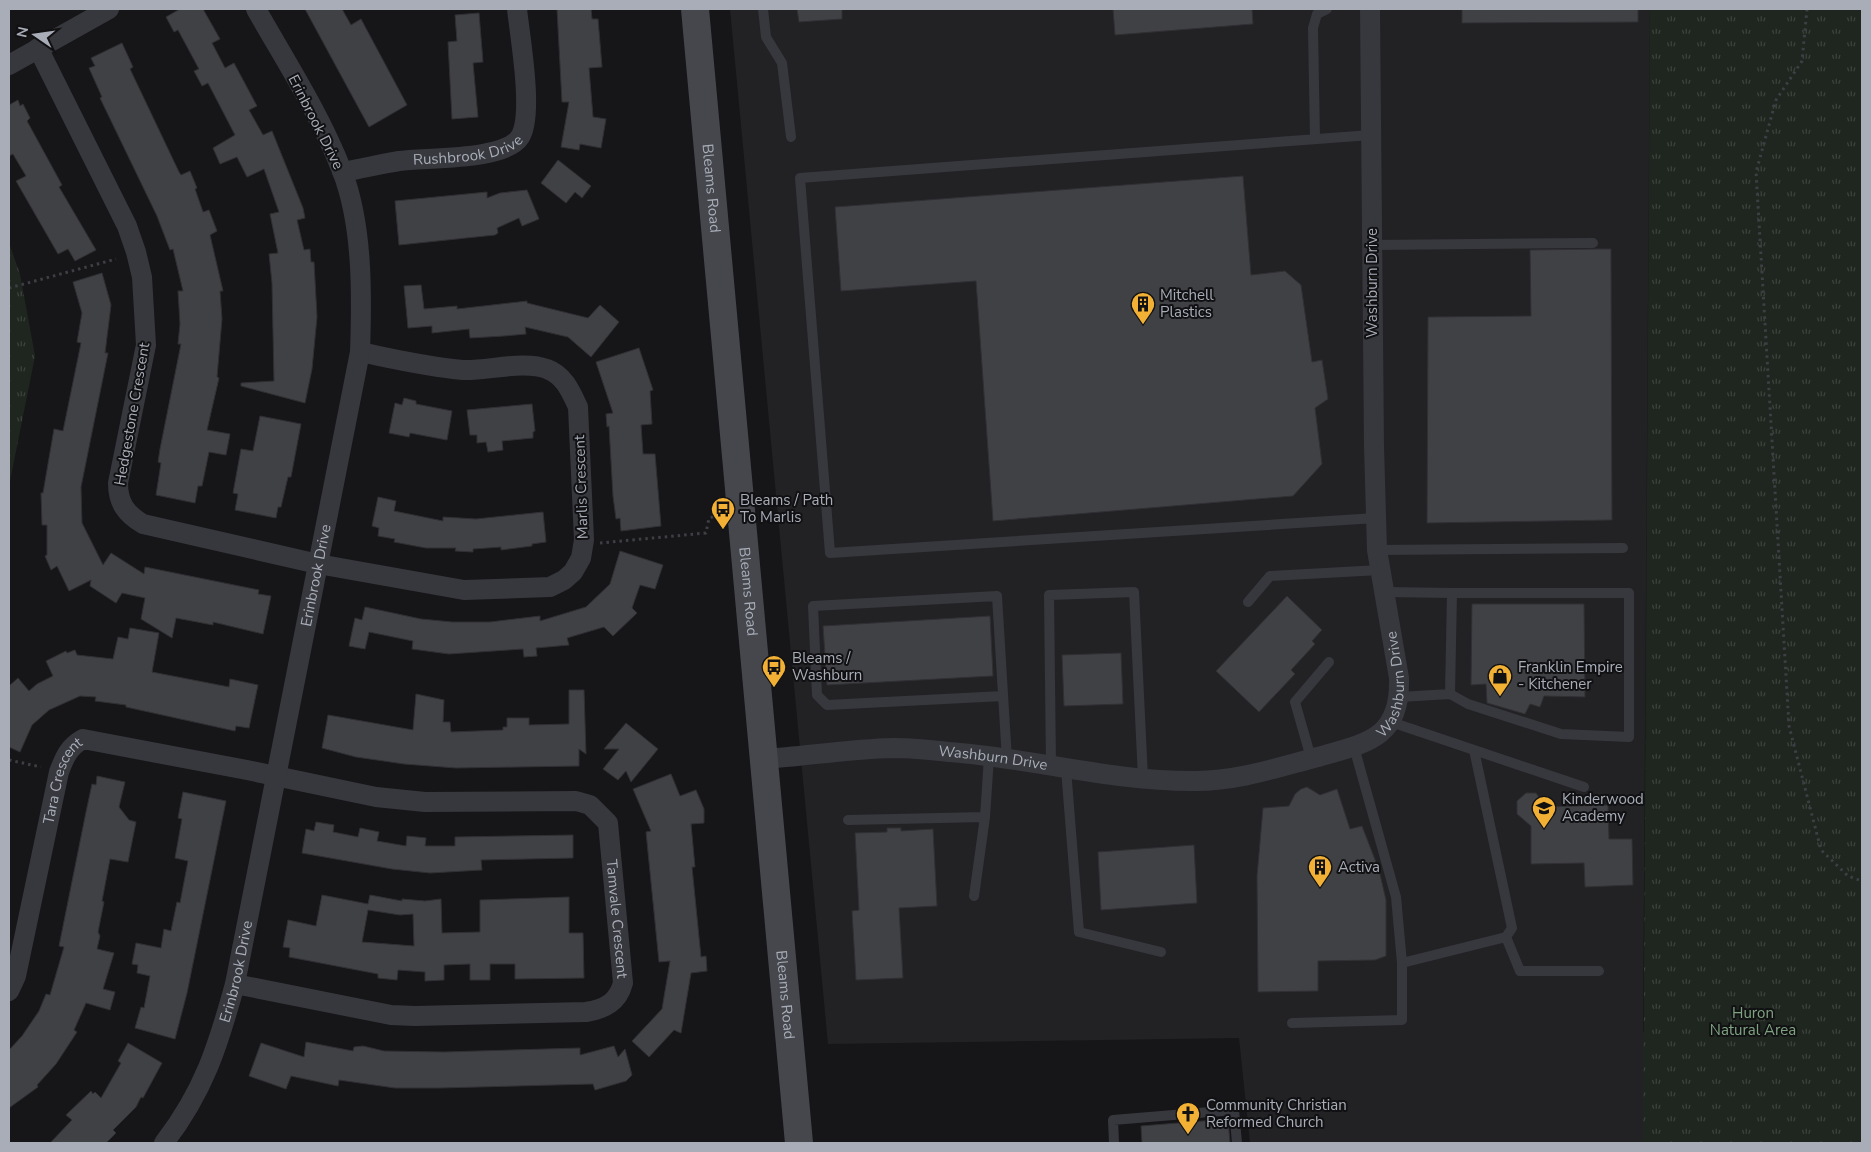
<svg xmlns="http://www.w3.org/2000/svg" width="1871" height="1152" font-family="'Nunito Sans',sans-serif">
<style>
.built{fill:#222225}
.park{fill:url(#park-tufts)}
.building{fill:#404145;stroke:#303034;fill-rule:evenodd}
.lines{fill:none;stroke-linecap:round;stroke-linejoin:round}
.path{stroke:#3d3f44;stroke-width:3;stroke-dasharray:2.5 4;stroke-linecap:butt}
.service{stroke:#37383d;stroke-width:10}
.minor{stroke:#37383d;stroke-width:20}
.secondary{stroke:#45474d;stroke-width:28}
.labels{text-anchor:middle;stroke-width:4;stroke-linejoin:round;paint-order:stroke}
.street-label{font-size:15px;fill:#a8adb8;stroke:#111113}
.poi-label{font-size:15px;fill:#a8adb8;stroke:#111113;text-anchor:start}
.park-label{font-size:15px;fill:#7fa381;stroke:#111113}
</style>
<defs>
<pattern id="park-tufts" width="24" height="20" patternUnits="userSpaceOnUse" patternTransform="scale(1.25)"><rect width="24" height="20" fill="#1e261f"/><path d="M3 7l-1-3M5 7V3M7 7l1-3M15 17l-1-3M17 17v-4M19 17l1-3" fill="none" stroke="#3c433d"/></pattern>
</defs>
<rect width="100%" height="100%" fill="#161618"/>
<path class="built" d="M730,9h920l-7,1022 78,112h-471l-11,-105 -411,6z"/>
<path class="park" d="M1650,9h212v1134h-219z
M9,243l11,31 15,82 -26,130z"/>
<path class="building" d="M180,9h23l17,30 -8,4 13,25 9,-5 23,43 -8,4 14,25 9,-4 31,77 2,10 -8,2 7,30 6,-1 1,13h3l3,55 -5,52 -7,34 -64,-17v-3l33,-2 -2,-98 -3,-29 9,-1 -8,-39 9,-2 -15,-43 -17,8 -10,-20 -17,7 -7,-16 22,-13 -27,-52 -6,3 -8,-15 5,-2 -21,-39 -4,2 -8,-15z
M305,9h37l9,16 10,-6 46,86 -38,22z
M557,9h34l1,10h6l4,48 -13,1 4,49 13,2 -5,29 -21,-4 -1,6 -18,-3 8,-45h-7z
M797,9h45v10l-43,3z
M1113,9h139l1,15 -138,11z
M1462,9h176v13l-176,1z
M479,13l4,49 -10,1 5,54 -26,2 -4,-77 9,-1 -2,-26z
M122,43l11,24 -3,2 49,103 2,3 9,-4 7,17 -2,1 8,23 6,-2 8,21 -7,4 13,56h-3l2,28 -5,58 2,1 -12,52 23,4 -4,21 -17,-3 -7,34h-4l-3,17 -39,-8 5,-32 -3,-1 2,-13 21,-105h-3l2,-20 -2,-33h5l-10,-42 -3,1 -13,-34 -57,-118 2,-1 -13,-29 6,-2 -4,-8z
M18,100l2,6 3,-2 7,14 -3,3 35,64 -3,2 37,63 -21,11 -7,-12 -10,5 -42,-73 10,-5 -13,-22 -4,2v-51z
M558,160l33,26 -9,12 -7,-6 -9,11 -25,-20z
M1243,176l8,99 34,-4 16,14 11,77 10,-2 6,39 -13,9 7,56 -29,32 -300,25 -17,-240 -135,10 -6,-84z
M527,190l12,29 -17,7 -3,-8 -22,10 1,5 -3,2 -96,10 -4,-44 92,-9v6l13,-5z
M1596,249h15l1,271 -185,3 1,-206 103,-1 -1,-66z
M102,273l9,32 -6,48h3l-27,134 1,36 21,42 8,-12 33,21 1,-7 114,23 -1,4 13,2 -8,38 -50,-12v3l-37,-7 -4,20 -31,-19 4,-21 -23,-5 -6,10 -26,-17 1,-6 -22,11 -12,-25 -6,4 -6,-14 2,-1v-30h-5l-1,-32h2l11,-64 9,2 18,-88 -4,-1 5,-29 -9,-31z
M421,285l3,24 33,-3v3l70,-8v2l61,15 12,-13 19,17 -28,35 -23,-20 -43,-10 1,7 -22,2 -34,2 -1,-9 -37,4v-7l-24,2 -4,-42z
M639,348l14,42 -3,1 2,33 -11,1 2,29h12l6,72 -40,5 -1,-13 -4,1 -3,-23 -4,-70 -2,1 -1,-13 7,-1 -17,-51z
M404,398l12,3v3l36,7 -5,29 -37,-7 -1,4 -20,-4 6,-30 7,2z
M532,404l3,27 -2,1v6l-31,3 1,9 -15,2 -2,-10 -9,1v-8h-7l-3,-25z
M260,416l41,8 -10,53h-3l-7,30h-3l-2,11 -41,-8 3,-16 -5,-1 8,-44 12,2z
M378,497l18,4 -2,10 49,10v-4l33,2 67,-7 3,30 -14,2v2l-31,4v-3l-28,2v3l-18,-1 1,-3h-30l-32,-6 1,-3 -17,-3 1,-8 -7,-2z
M620,551l43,14 -8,24 -15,-4 -8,23 5,5 -24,23 -9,-9 -37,11 2,7 -33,3 1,8 -13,1 -1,-8 -74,5 -37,-5 1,-8 -44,-9 -4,17 -16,-3 6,-28 7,2 3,-13 56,12 31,3h38l50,-6v5l46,-14 24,-23z
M1287,596l35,34 -10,11 3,3 -24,26 4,4 -36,38 -43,-41z
M1472,604h112l1,93 -41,-1 -4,11 -10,-3 -5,10 -38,-11 -1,-19 -15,1z
M990,616l3,60 -166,9 -4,-59z
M130,628l29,5 -7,39 77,15 1,-8 28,6 -9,43 -13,-2 -1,5 -109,-24v-2l-31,-4 1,-4 -16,-1 -31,14 -17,15 -12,27 -11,-5v-61l9,-8 11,13 8,-7 16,-8 -7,-15 20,-10 1,2 8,-3 2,5 36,4 5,-22 10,2z
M1121,653l2,51 -59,2 -2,-51z
M569,690h15l2,64 -7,-5v17l-123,2 -52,-4 -48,-7 -34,-9 6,-33 85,15 3,-36 28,6 -1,22h7l1,10 52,-2v-3h4v-9h22v7l40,-1z
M626,723l32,26 -27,33 -5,-11 -8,9 -15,-11 16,-20h-15z
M671,774l9,22 16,-6 8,19v14l-13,1 4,43h-3l9,90 5,-1 1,15 -16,2 -10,60 -7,-3 -25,27 -17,-16 30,-32 8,-48 -11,1 -13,-130 5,-1 -18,-42z
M97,776l28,6 -6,25 10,13 7,2 -8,40 -18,-3 -8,42 2,1 -6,30 2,4 -3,13 17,4 -11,36 12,3 -5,18 -24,-7 -12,27 3,2 -21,32 -19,21 1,2 -29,21v-58l13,-14 17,-25 7,-17 4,1 14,-48 -5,-1 27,-134 6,-28 4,1z
M1307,787l13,8 17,-6 13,40 12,-3 17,44 7,30v56l-11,4 -57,1v30l-60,1 -1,-116 6,-68 26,-2 6,-12 6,-5z
M183,792l43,9 -39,192 -12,46 -40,-11 6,-21 3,1 6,-32 -13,-3 1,-8 -6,-1 4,-21 25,5 3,-19 7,2 6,-29 3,1 8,-42 -13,-3 7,-39 -4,-1z
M1526,793h10l10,14 62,-2 1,34h23l1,46 -48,2 -1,-24 -53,1v-38l-14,-12v-13z
M316,822l18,3 -1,7 25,5 2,-9 19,4 -2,9 29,5 1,-10 19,2 -1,8h30v-9l118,-2v23l-92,2 1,10 -52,3 -38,-4 -90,-16 4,-24 8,2z
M887,828h14v3l32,-2 4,77 -38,2 4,70 -47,2 -4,-69 7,-1 -4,-77 32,-1z
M1194,845l3,58 -96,7 -3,-58z
M322,895l46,9 2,-9 32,6v-2l23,2 16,-2 1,34 38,-1v-32l89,-3v36h14l1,45 -69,1v-15h-25v16h-20v-16l-26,1v15l-19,1v-9l-27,-2 -1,10 -19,-2v-4l-89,-17 1,-9 -7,-1 5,-27 28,6zM368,910l32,5 13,-1 1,32 -52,-4z
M306,1042l47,9 1,-4 9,-1 21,5 60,1 136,-4v7l34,-9 4,11 7,-8 7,26 -6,6 -31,9 -2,-6 -153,4h-45l-56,-8 -1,6 -47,-10 -5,13 -37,-13 12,-33 43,14z
M128,1043l34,20 -19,35 -2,-1 -5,10 -23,23 3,3 -10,10h-56l22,-23 -6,-5 25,-24 2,3 2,-2 6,6 20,-35 -3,-2z
M1228,1119l2,24h-88l-1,-17z"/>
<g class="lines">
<path class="path" d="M1807,9l-5,52 -26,39 -20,72 33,554 32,124 27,26 14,5
M9,288l107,-29
M600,543l106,-10 3,-15 11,-3
M9,760l32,7"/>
<path class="service" d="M763,9l3,28 16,26 9,74
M1371,135l-571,43 30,375 546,-35
M1315,139l-2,-111 4,-14 10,-5
M1372,245l221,-2
M1377,550l246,-2
M1384,592l68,1 -2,101 -50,3
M1248,602l22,-26 110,-6
M1450,694l18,10 93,30 68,3v-144h-177
M1003,696l-176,9 -10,-10 -4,-89 184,-10 10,164
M1391,722l193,65
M1311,758l-16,-56 34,-40
M1051,767l-2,-172 85,-3 9,186
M1066,769l13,163 82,20
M848,820l137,-3
M974,896l11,-79 4,-60
M1506,937l14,34h79
M1402,963l104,-26 6,-9 -38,-178
M1292,1023l110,-3v-57l-6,-66 -42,-150
M1114,1143l-1,-23 121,-10 3,33"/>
<g class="minor">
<path d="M38,48l89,178 9,26 6,25 4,68 -28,138c0,20 8,31 25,41l175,40 146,26 86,-3 14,-7 9,-8 8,-14 3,-18 -6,-133c-7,-15 -14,-32 -31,-38 -23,-9 -59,2 -84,1 -35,-3 -69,-11 -103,-18"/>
<path d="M9,65l100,-56"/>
<path id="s1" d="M342,172c19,-3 38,-8 57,-11 26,-4 106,0 121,-24 14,-22 0,-100 -3,-128"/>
<path id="s2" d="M765,759c42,-3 86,-10 128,-11 19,0 38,2 56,4 83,6 164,30 247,29 42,0 83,-14 122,-24 50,-14 83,-19 81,-79l-22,-128 -3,-104 -4,-437"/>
<path id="s3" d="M9,991l7,-15 43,-204c6,-16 10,-25 24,-33l164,31 129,27 49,5 151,-1 14,4 18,18 15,160c-5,19 -18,26 -37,29l-171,4 -24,-1 -156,-31"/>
<path id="s4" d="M164,1143c40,-52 54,-97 71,-159l125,-632c2,-57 3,-127 -18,-181 -22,-57 -56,-109 -86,-162"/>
</g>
<path class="secondary" id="s5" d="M695,9l104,1134"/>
</g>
<defs>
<g id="building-pin" transform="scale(1.25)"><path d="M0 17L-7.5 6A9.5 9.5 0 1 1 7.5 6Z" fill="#f2b134" stroke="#111113"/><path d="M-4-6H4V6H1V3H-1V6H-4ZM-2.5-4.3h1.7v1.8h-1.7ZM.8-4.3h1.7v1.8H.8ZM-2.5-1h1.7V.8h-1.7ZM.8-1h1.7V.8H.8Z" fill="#111"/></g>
<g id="bus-pin" transform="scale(1.25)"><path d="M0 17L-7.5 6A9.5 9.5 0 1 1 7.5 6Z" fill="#f2b134" stroke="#111113"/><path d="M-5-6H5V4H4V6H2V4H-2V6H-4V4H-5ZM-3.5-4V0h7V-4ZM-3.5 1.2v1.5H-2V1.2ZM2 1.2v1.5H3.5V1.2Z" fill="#111"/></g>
<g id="shop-pin" transform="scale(1.25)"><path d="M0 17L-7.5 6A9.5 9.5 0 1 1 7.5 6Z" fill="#f2b134" stroke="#111113"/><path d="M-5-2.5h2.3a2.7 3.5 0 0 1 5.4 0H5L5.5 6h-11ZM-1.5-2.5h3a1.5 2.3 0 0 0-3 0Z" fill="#111"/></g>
<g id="school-pin" transform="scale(1.25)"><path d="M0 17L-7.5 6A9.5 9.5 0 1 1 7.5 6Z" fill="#f2b134" stroke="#111113"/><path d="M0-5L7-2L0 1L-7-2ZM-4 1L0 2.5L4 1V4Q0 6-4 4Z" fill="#111"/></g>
<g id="church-pin" transform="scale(1.25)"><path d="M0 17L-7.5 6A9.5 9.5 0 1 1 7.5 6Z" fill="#f2b134" stroke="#111113"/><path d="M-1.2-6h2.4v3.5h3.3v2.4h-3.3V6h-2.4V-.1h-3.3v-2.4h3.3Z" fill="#111"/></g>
</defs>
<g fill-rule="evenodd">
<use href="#building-pin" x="1143" y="304"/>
<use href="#bus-pin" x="723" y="509"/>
<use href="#bus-pin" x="774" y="667"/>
<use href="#shop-pin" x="1500" y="676"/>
<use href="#school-pin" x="1544" y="808"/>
<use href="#building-pin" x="1320" y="867"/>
<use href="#church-pin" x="1188" y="1114"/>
</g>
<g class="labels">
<g class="street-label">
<text transform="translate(316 122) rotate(63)" y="5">Erinbrook Drive</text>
<text dy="5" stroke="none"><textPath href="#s1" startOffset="128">Rushbrook Drive</textPath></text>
<text dy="5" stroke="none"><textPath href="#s5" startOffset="180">Bleams Road</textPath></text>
<text transform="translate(1372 283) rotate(-90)" y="5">Washburn Drive</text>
<text transform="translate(132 414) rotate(-80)" y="5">Hedgestone Crescent</text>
<text transform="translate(581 487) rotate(-92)" y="5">Marlis Crescent</text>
<text dy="5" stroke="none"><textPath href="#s4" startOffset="592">Erinbrook Drive</textPath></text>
<text dy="5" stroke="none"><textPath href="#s5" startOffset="585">Bleams Road</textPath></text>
<text dy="5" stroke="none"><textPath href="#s2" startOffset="678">Washburn Drive</textPath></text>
<text dy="5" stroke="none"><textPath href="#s2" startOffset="229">Washburn Drive</textPath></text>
<text dy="5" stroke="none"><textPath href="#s3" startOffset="218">Tara Crescent</textPath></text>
<text dy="5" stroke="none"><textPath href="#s3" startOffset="902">Tamvale Crescent</textPath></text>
<text dy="5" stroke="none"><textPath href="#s4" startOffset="188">Erinbrook Drive</textPath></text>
<text dy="5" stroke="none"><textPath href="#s5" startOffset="990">Bleams Road</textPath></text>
</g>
<g class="poi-label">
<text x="1160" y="300">Mitchell<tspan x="1160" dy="17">Plastics</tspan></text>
<text x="740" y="505">Bleams / Path<tspan x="740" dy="17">To Marlis</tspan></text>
<text x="792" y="663">Bleams /<tspan x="792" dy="17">Washburn</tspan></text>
<text x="1518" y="672">Franklin Empire<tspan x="1518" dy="17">- Kitchener</tspan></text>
<text x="1562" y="804">Kinderwood<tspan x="1562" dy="17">Academy</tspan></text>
<text x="1338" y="872">Activa</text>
<text x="1206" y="1110">Community Christian<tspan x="1206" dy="17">Reformed Church</tspan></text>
</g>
<g class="park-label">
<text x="1753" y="1018">Huron<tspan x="1753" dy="17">Natural Area</tspan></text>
</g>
</g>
<rect width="1871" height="1152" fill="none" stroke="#a8adb8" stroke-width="20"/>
<g transform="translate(35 35) rotate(283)" stroke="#111113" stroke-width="4" paint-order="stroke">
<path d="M0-4L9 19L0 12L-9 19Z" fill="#a8adb8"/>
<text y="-8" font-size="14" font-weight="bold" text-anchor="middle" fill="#a8adb8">N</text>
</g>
</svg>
